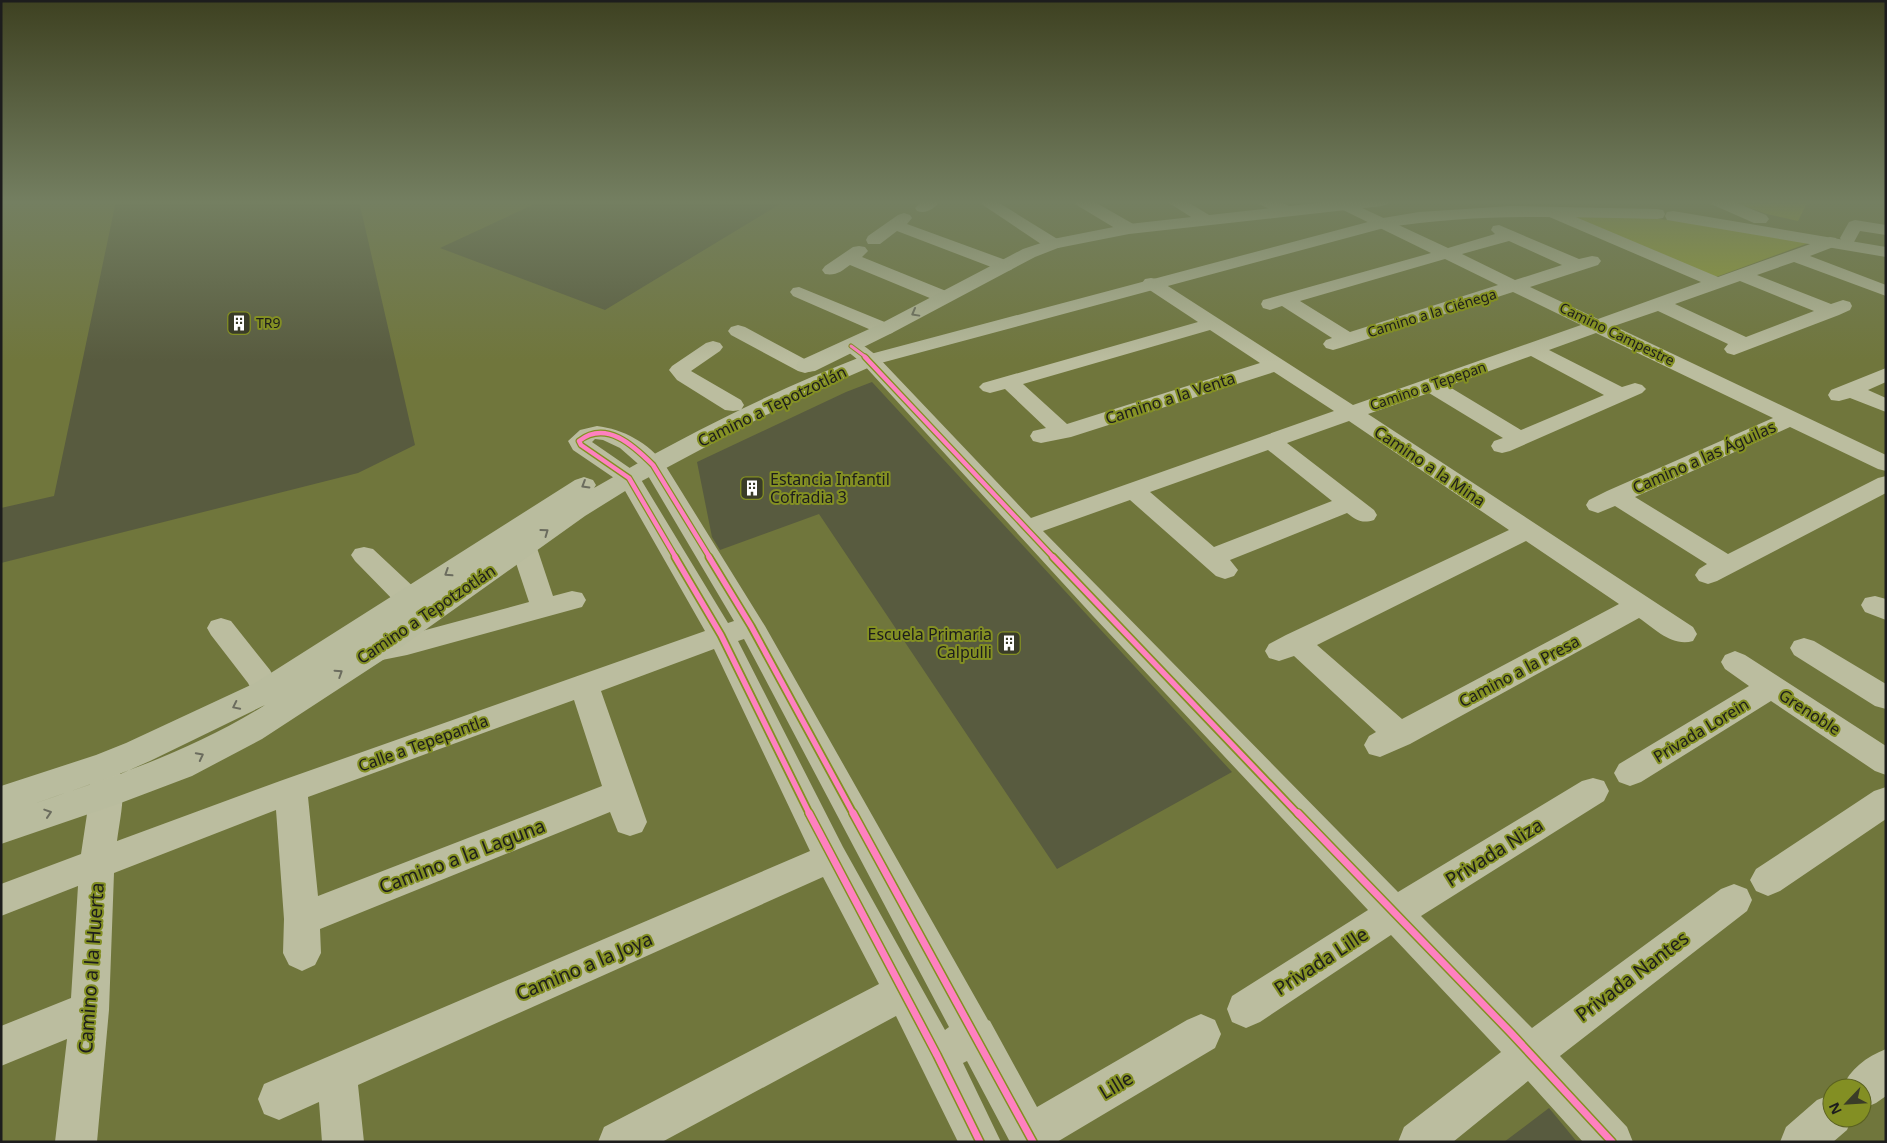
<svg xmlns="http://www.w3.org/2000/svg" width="1887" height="1143" font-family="'Noto Sans',sans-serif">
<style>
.green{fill:#95a02f}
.building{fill:#585b3f}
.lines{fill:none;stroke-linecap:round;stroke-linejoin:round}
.minor{fill:#bbbd9f;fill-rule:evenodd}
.major{fill:#b9bc9e;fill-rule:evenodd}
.cycleway-far3-casing{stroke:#838f23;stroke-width:5}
.cycleway-far2-casing{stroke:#838f23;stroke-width:7}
.cycleway-far1-casing{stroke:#838f23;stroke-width:9}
.cycleway-casing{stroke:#838f23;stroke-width:10}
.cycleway-far3{stroke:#ff80c0;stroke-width:3}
.cycleway-far2{stroke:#ff80c0;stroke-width:4.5}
.cycleway-far1{stroke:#ff80c0;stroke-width:5.5}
.cycleway{stroke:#ff80c0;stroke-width:7}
.oneway{stroke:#6b6c5e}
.labels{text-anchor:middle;stroke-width:4;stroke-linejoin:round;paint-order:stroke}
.far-street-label{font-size:14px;fill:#1d1d1d;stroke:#838f23}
.far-poi-label{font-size:14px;fill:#1d1d1d;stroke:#838f23;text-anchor:start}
.street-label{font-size:16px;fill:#1d1d1d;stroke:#838f23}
.poi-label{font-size:16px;fill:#1d1d1d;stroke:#838f23;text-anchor:start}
.near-street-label{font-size:19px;fill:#1d1d1d;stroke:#838f23}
</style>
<rect width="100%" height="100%" fill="#70763c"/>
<path class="green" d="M1730,201h78l-10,20 -31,-7z
M1572,217l78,1 55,6 109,17 -98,36z"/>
<path class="building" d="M116,201h243l56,244 -57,28 -357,90v-55l53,-12z
M541,201h244l-180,109 -165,-62z
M872,382l360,390 -175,97 -238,-355 -99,36 -8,-13 -15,-75 149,-70z
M1549,1108l28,34h-73z"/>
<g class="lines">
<path class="minor" d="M922,201h18c-6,8 -13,13 -23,10l-2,-3z
M977,201h19l63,39 2,4 -2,4h-12z
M1073,201h20l42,24 2,4 -2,4h-12l-48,-29z
M1166,201h20l28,17 2,3 -2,3h-12z
M1257,201c13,0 30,-1 39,11l-2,3h-12l-23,-11z
M1347,201l101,47 47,-14 -4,-4 2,-4 6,-1 80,34 13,-3 6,1 3,4 -3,4 -68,22 68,32 103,-37 -161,-69 -2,-3 2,-3h12l166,70 112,-40 6,1 2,4 -2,4 -26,10 76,29v11l-92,-34 -37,13 74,29 12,-4 7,2 2,4 -2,4 -11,5 -105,40 -7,-2 -3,-4 4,-5 -70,-33 -44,15 272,129v16l-8,-2 -88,-42 -155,70 93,57 150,-76 8,-2v17l-169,88 -9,3 -9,-3 -4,-6 4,-6 8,-5 -92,-58 -17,7 -9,-3 -3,-5 3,-5 18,-9 166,-73 -177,-85 -47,17 73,37 13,-4 7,2 4,4 -4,4 -132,58 -8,2 -8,-2 -3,-5 3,-5 9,-3 -74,-45 -61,21 325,213 4,7 -4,7c-21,6 -38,-12 -54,-23l-229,126 -30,13 -11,-3 -5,-9 5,-9 7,-4 -82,-76 -15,5 -10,-3 -4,-7 4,-7 17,-9 223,-105 -160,-109 -62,22 87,67 3,5 -3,5c-12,4 -18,0 -27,-7l-117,47 8,10 -4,6 -9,3 -9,-3 -86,-76 -87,31 355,361 184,-111 11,-3 11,3 5,10 -5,10 -183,115 111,112 189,-139 13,-5 13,5 5,11 -5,11 -187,145 67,71 6,15h-50l-55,-61 -75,61h-55l6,-15 97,-75 -110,-117 -131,87 -14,6 -14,-6 -5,-13 5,-13 136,-86 -275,-294 -230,-252 -22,-18 3,-4c14,-4 22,6 33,14l154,162 303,-107 -60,-39 -203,65 -30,6 -8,-2 -3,-5 3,-5 13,-3 -41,-39 -15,4 -7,-2 -4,-4 4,-4 215,-61 -53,-35 -3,-4 3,-4 6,-1 6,1 196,126 228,-80 -68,-33 -173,56 -7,2 -7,-2 -3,-4 3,-4 6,-2 -50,-32 -12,4 -7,-2 -2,-4 2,-4 168,-47 -90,-44 -2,-3 2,-3zM1509,241l53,24 -47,15 -53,-26zM1445,259l53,26 -148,47 -50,-31zM1740,281l74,30 -68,26 -71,-33zM1210,330l50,33 -193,61 -44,-40zM1531,356l73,39 -83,35 -73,-44zM1268,450l64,51 -118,46 -64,-55zM1526,541l93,63 -217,115 -85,-74z
M904,213l6,2 2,3 -5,6 104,38 3,4 -3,4 -6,1 -6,-1 -102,-39 -17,13h-12l-2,-4 2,-4 30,-21z
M1855,220l31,5v10l-26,-4 -6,11h-12l-2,-4 9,-16z
M859,246l6,1 3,4 -6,6 89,36 2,4 -2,4 -7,2 -7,-2 -87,-36c-8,6 -14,11 -25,9l-3,-4 3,-4 28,-19z
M799,287l93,38 3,4 -3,4 -7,2 -7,-2 -85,-37 -3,-4 3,-4z
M738,325l7,2 67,36 3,4 -3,4 -7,2 -7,-2 -67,-36 -3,-4 3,-4z
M713,341l7,2 3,4 -3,4 -29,20 50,29 3,5 -3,5 -8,1 -8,-1 -48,-30 -8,-10 3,-4 34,-23z
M1886,368v14l-18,8 18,8v14l-36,-14 -11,3 -8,-1 -3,-5 3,-5z
M597,426c26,3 52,17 68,39l100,161 223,394 2,1 47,86 150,-87 14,-6 14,6 6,14 -6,14 -158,94h-47l-43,-81 -4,2 38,79h-43l-62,-126 -234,126h-64l6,-15 275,-143 -56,-107 -465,208 6,57h-42l-3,-40 -40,18 -15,-6 -6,-15 6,-15 546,-233 -96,-202 -113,42 46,131 -5,10 -12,4 -12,-4 -8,-20 -290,117 1,24 -6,12 -13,6 -13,-6 -6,-12 1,-34 -8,-109 -162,63 -5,137 -12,132h-42l12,-103 -66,27v-40l70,-28 7,-112 -77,30v-32l80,-30 9,-60v-20l5,-9 11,-4 11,4c11,22 3,52 0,76l163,-60 425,-150 -85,-149 -47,-32 -5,-9 12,-11zM595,439l8,1 17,8 24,21 90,152 -6,2 -91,-150 -45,-31zM744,639l205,388 -4,3 -102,-183 -105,-206zM574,700l28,86 -284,110 -10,-99z
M524,540l9,2 4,6 16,48 19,-5 10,2 4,7 -4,7 -175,48 -35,7 -10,-3 -4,-7 4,-7 45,-10 122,-33 -18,-54 4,-6z
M364,547l9,2 46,43 4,7 -4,7 -10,2 -10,-2 -44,-45 -4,-6 4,-6z
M1875,596l11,3v21l-21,-8 -4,-7 4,-7z
M221,618l10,3 39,49 11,21 -5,8 -10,3 -10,-3 -8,-16 -37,-48 -4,-7 4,-7z
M1804,638l10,3 72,43v25l-11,-3 -81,-51 -4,-7 4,-7z
M1735,651l10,4 141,91v29l-11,-4 -104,-70 -130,81 -11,4 -11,-4 -5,-9 5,-9 130,-78 -24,-17 -4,-7 4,-7z
M1886,787v32l-106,72 -12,5 -12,-5 -6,-11 6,-11 118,-78z
M1886,1049v47l-10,7 -14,6v-21h-20c8,-19 24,-31 44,-39z
M1832,1094v24h20l-5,12 -14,12h-53l6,-15 31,-27z"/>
<path class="major" d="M1335,201h55l-2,3 -6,2 -253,28 -71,14 -23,9 -143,76 -77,38 -8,1 -8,-1 -3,-5 3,-5 79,-36 145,-76 30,-10 76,-15z
M1709,201h23l34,14 3,4 -3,4h-12l-43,-19z
M1511,206l146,3 6,1 2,4 -2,4 -6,1c-91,-2 -182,-6 -273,9l-507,136 -39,17 -80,38 -120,64 -53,33 -202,144 -121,79 -70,37 -74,28 -117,40v-58l95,-31 30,-12 129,-60 320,-203 9,-3 9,3 3,5 -2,3c86,-50 176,-96 269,-132l520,-138 36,-6zM265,705c-75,47 -158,74 -241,102l94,-32 32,-14z
M1673,211l213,36v10l-219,-37 -2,-4 2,-4z"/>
<g class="cycleway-far3-casing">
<path id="cycleway-far3" d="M851,346l16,12"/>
</g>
<g class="cycleway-far2-casing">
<path id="cycleway-far2" d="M865,357l189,201
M676,558l-47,-80 -48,-33 -2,-4c27,-21 54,4 74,24l57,93"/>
</g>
<g class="cycleway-far1-casing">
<path id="cycleway-far1" d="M675,557l46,78 89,180
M709,557l42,69 103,189
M1053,557l246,258"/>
</g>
<g class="cycleway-casing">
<path id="cycleway" d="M809,813l128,242 43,87
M853,813l180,329
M1298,813l213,220 101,109"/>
</g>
<use href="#cycleway-far3" class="cycleway-far3"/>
<use href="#cycleway-far2" class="cycleway-far2"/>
<use href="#cycleway-far1" class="cycleway-far1"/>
<use href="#cycleway" class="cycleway"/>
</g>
<defs><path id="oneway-chevron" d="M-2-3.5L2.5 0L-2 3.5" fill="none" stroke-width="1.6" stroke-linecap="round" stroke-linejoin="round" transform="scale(1.25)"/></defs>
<g class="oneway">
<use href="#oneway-chevron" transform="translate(915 313) rotate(151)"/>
<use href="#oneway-chevron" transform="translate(585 485) rotate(149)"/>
<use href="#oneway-chevron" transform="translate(545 532) rotate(-36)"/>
<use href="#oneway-chevron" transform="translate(448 573) rotate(147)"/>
<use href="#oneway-chevron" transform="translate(339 673) rotate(-33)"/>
<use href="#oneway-chevron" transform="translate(236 706) rotate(154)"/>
<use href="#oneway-chevron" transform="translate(200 756) rotate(-27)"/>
<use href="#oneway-chevron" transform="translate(48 813) rotate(-18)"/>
</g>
<linearGradient id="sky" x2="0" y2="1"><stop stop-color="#3e4121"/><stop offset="0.56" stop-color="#747f61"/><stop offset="1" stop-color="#747f61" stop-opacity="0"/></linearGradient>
<rect width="1887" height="361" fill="url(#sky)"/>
<defs>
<g id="building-square" transform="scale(1.25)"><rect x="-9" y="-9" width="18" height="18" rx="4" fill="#3a3c28" stroke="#838f23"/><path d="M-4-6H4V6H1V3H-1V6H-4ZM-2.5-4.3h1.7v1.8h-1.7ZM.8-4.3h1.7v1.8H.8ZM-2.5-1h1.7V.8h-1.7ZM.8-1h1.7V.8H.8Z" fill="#fff"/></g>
</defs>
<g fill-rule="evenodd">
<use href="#building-square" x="239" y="323"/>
<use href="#building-square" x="752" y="488"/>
<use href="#building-square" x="1009" y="643"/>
</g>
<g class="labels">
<g class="far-street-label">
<text transform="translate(1432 313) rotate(-17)" y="5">Camino a la Ciénega</text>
<text transform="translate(1617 334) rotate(26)" y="5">Camino Campestre</text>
<text transform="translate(1428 386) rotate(-19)" y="5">Camino a Tepepan</text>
</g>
<g class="far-poi-label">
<text x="256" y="328">TR9</text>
</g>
<g class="street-label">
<text transform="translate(1170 398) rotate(-18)" y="6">Camino a la Venta</text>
<text transform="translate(772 406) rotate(-26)" y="6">Camino a Tepotzotlán</text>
<text transform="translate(1704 457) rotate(-24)" y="6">Camino a las Águilas</text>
<text transform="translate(1430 466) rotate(34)" y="6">Camino a la Mina</text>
<text transform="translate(426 614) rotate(-34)" y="6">Camino a Tepotzotlán</text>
<text transform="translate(1519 671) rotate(-28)" y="6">Camino a la Presa</text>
<text transform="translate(1810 712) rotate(33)" y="6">Grenoble</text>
<text transform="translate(1701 730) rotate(-31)" y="6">Privada Lorein</text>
<text transform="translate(423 743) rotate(-20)" y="6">Calle a Tepepantla</text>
</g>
<g class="poi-label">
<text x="770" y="485">Estancia Infantil<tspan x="770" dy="18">Cofradia 3</tspan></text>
<text x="992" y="640" text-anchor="end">Escuela Primaria<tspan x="992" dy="18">Calpulli</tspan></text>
</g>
<g class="near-street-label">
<text transform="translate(1494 852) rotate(-32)" y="7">Privada Niza</text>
<text transform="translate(462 856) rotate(-21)" y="7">Camino a la Laguna</text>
<text transform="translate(1321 961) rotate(-33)" y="7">Privada Lille</text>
<text transform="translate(584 966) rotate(-23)" y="7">Camino a la Joya</text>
<text transform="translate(91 968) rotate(-86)" y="7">Camino a la Huerta</text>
<text transform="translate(1632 976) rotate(-37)" y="7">Privada Nantes</text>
<text transform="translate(1116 1085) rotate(-31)" y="7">Lille</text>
</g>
</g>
<rect width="1887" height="1143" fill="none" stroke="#1d1d1d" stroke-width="5"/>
<g transform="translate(1847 1103) rotate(245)"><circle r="24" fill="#838f23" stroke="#5a6121"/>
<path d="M0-4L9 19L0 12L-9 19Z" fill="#3a3c28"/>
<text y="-8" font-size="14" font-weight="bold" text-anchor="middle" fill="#1d1d1d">N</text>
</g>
</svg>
